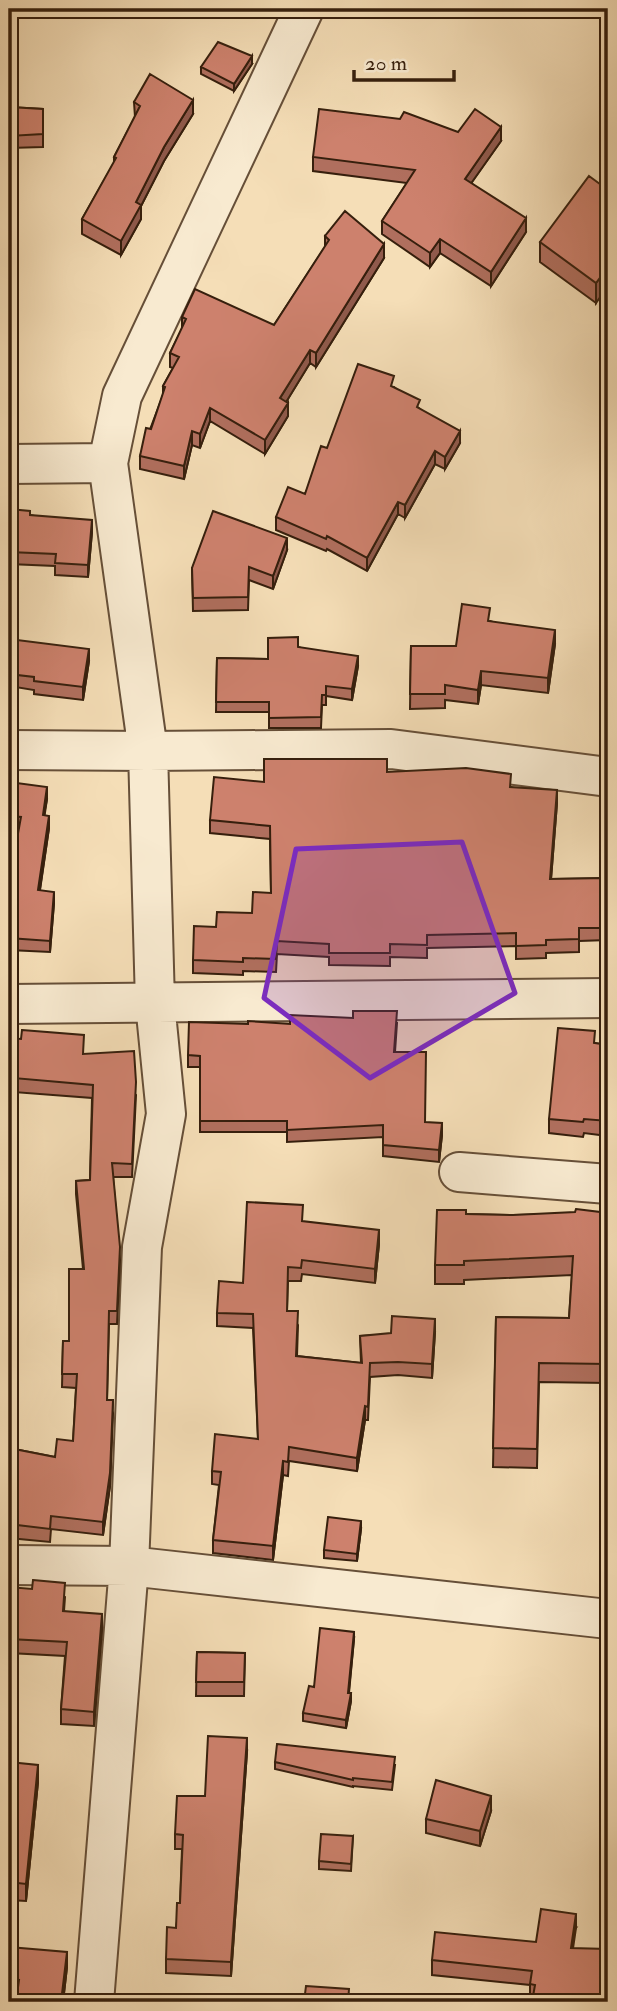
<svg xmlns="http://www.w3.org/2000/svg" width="617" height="2011" font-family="'IM FELL Double Pica',serif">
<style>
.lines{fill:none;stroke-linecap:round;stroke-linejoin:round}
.minor-casing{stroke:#664f38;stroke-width:42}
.minor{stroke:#f8ead0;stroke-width:38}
.wall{fill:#b06f5e;stroke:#361f0d;stroke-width:2}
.shaded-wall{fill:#905a4c;stroke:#361f0d;stroke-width:2}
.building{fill:#cd816d;stroke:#361f0d;stroke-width:2}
.marked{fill:#7b2cbf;fill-opacity:0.2;stroke:#7b2cbf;stroke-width:5;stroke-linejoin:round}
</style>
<rect width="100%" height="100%" fill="#f5deb7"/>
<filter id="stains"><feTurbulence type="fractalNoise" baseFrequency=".00286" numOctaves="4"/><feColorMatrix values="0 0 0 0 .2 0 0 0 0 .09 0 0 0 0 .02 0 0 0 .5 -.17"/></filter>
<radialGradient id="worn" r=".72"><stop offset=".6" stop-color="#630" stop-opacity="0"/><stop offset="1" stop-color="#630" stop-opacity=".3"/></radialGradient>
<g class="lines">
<g class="minor-casing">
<path id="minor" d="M9,464l99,-1
M9,750l139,1 243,-2 217,28
M9,1004l599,-6
M459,1172l149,12
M9,1565l120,1 479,53
M94,2002l35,-436 13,-319 24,-133 -11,-111 -7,-252 -40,-288 14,-67 182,-387"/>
</g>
<use href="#minor" class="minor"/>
</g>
<path class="wall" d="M252,64l-18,27 -33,-17v-7z
M134,102l59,12 -29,47 -23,45v13l-20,36 -39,-21v-15l32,-56v-6l21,-40z
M9,107l34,2v38l-34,1z
M458,132l43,9 -30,42 55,49 -35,54 -51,-33 -10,14 -48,-33v-13l25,-38 -94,-12v-14z
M608,190l-12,113 -56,-41v-20z
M325,236l59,22 -68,109 -6,-4 -24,39 2,14 -23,38 -55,-33 -10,27 -8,-3 -8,34 -44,-10v-13l23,-61v-9l10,-18 -3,-1v-14l12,-24v-12l92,8 51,-78z
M394,387l66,56 -15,26 -10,-5 -30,54 -7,-4 -31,57 -40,-22 -1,2 -50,-21v-13l29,-23 22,-46z
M9,509l83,23 -4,45 -33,-2v-9l-46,-2z
M287,550l-14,39 -24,-9 -1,30 -55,1 -1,-43z
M490,621l65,23 -7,49 -67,-8 -3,19 -33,-4v8l-35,1 1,-63h45z
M9,639l80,22 -6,39 -49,-6v-4l-25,-4z
M298,647l60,19 -6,34 -26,-4v9h-4l-1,23h-52v-16h-53l1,-54 51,1z
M387,772l124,15 46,16 -6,76 57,-1v62l-29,1v11l-33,1v5l-30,1v-13l-89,2v10l-37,-1v9l-61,-1v-8l-52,-3 -1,18 -33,-1v4l-50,-2v-13l23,-33 36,-14 19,-20 -1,-54 -60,-6v-13l54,-38z
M9,782l38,17 -3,16 5,13 -9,62 14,13 -4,49 -41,-2v-67l10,-54 -10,-1z
M397,1023l-2,29 30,70 17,13 -3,27 -56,-6v-19l-96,5v-10h-87v-65h-12v-12l60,-31z
M9,1038l75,16 52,41 -4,82h-19l7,83 -3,64h-8l-2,76 6,13 -3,73 -7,49 -52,-6 -1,13 -41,-4v-90l46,9 18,-16 3,-53 -14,-1 1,-46h6l14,-72 -7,-75v-13l14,-1 2,-82 -78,-6 -2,25h-3z
M595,1043l13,2v91l-24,-3 -1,4 -34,-4v-14z
M608,1213v170l-69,-1 -2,86 -44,-1 3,-150 73,1 3,-43 -108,5v4h-29v-19l31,-51 47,1z
M303,1222l76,22 -4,39 -73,-9 -1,7h-13l-1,30 11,14 -1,31 64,7 -1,-27 75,-4 -3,46 -34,-3 -28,2 -2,43h-3l-8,51 -68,-10 -1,15 -5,-1 -10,85 -60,-7v-13l6,-55 -7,-1v-13l46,-32 -5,-111 -36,-2v-13l26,-30z
M361,1529l-4,32 -33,-3v-8z
M9,1587l56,10 -1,14 38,18 -8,97 -33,-2v-15l4,-53 -56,-3z
M354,1639l-5,54 2,8 -5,27 -43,-7v-8l11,-26z
M197,1652l48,1 -1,43h-48z
M247,1752l-16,224 -65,-3v-14l10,-31 4,-25 2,-54h-7v-15l30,-38z
M9,1762l29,20 -12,119 -17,-1z
M275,1762l120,3 -3,25 -39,-4v1l-78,-18z
M491,1811l-11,35 -54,-13v-14z
M353,1836l-2,35 -32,-2v-8z
M576,1928l-43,70h-3v-13l-98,-10v-15l104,-18z
M9,1947l58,20 -4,35h-47l1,-8 -8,-1z"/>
<path class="shaded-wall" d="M252,56v8l-18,27v-7z
M193,100v14l-29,47 -23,45v13l-20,36v-14l15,-39 28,-55z
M501,127v14l-36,51v-13z
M526,218v14l-35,54v-14z
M440,239v14l-10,14v-14z
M384,244v14l-68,109v-14z
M608,267v19l-12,17v-20z
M310,350v13l-30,49v-14z
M288,403v13l-23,38v-14z
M210,408v13l-10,27v-14z
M192,431v14l-8,34v-13z
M460,431v12l-15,26v-12z
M435,451v13l-30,54v-13z
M398,502v12l-31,57v-13z
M92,520v12l-4,45v-12z
M287,538v12l-14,39v-13z
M555,630v14l-7,49v-15z
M89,649v12l-6,39v-13z
M358,656v10l-6,34v-11z
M481,671v14l-3,19v-14z
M47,787v12l-4,27v-11z
M557,790v13l-7,89v-13z
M49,816v12l-11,74v-12z
M54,892v11l-4,49v-11z
M442,1123v12l-3,27v-12z
M379,1230v14l-4,39v-14z
M435,1319v13l-3,46v-14z
M113,1400l-3,86 -7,49v-13z
M365,1406v14l-8,51v-13z
M283,1461v14l-10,85v-14z
M361,1521v8l-4,32v-7z
M102,1614v15l-8,97v-14z
M354,1632v7l-6,61v-7z
M351,1693v8l-5,27v-8z
M247,1738v14l-16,224v-14z
M38,1765v17l-12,119v-17z
M491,1796v15l-11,35v-15z
M576,1914v14l-5,34v-14z
M67,1952v15l-4,35h-2z"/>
<path class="building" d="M218,42l34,14 -18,28 -33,-17z
M150,74l43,26 -29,47 -28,55 5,3 -20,36 -39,-22 34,-61 -2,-1 26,-51 -6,-4z
M9,107l34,2v25l-34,2z
M319,109l81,10 4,-7 54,20 17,-23 26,18 -36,52 61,39 -35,54 -51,-33 -10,14 -48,-32 33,-51 -102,-13z
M589,176l19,14v77l-12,16 -56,-41z
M345,211l39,33 -68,109 -6,-3 -30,48 8,5 -23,37 -55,-32 -10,26 -8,-3 -8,35 -44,-10 6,-28 5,1 14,-42 -2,-1 16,-29 -9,-4 16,-34 -4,-2 13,-28 79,36 55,-85 -4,-4z
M358,364l36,12 -3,10 29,14 -3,7 43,24 -15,26 -10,-6 -30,54 -7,-3 -31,56 -40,-22 -1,3 -50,-22 12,-30 17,7 16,-48 6,2z
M9,509l21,2v4l62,5 -4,45 -33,-2 1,-9 -47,-2z
M213,511l74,27 -14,38 -24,-9 -1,30 -55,1 -1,-30z
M462,604l28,4 -2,13 67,9 -7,48 -67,-7 -3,19 -33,-5v9h-35l1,-48h45z
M298,637v10l60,9 -6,33 -26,-3v9h-4l-1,22 -52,1v-16h-53l1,-44 51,1v-21z
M9,639l80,10 -6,38 -49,-6v-4l-25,-3z
M264,759h123v13l79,-4 45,6 -1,13 47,3 -7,89 58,-1v50h-29v11l-33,1v5l-30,1v-13l-89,2v10l-37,-1v9h-61v-9l-52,-3 -1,18 -33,-1v4l-50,-2 1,-34 22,1 1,-15 35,1 1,-21 18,1 -1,-67 -60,-6 4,-43 50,5z
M9,782l38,5 -4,28 6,1 -11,74 16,2 -4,49 -41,-3v-55l12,-66 -12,-1z
M353,1011h44l-3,41h32l-1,70 17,1 -3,27 -56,-5v-20l-96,5v-9h-87v-65l-12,-1 1,-33 59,2v-3l42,3v-9l63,3z
M558,1028l37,3 -1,12 14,2v76l-24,-2 -1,3 -34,-3z
M22,1030l62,5 -1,19 51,-3 2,31 -4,82 -20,-1 8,84 -3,64h-8l-2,89h6l-3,73 -7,49 -52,-6 -1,13 -41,-5v-76l46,9 2,-18 16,2 4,-67h-15l1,-33h6v-72h15l-8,-88 14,-1 3,-95 -79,-7 -2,26h-3v-66l12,1z
M247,1202l56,3 -1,16 77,9 -4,39 -73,-9 -1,8 -13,-1 -1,44h11l-2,45 66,7 -2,-27 31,-3 1,-17 43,3 -3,45 -34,-2 -28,1 -2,44 -3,-1 -8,52 -68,-11 -1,15 -5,-1 -10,85 -60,-6 8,-68 -9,-1 3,-37 43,5 -5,-125 -36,-1 2,-32 24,2z
M576,1209l32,4v151l-69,-1 -2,86 -44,-1 3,-131 73,1 4,-62 -109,5v4h-29l2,-55h29v4l47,1 62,-3z
M328,1517l33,4 -4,33 -33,-4z
M33,1580l32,3 -2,28 39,3 -8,98 -33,-3 6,-67 -58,-3v-52l23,2z
M320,1628l34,4 -6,61h3l-5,27 -43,-7 6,-27 5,1z
M197,1652l48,1 -1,29h-48z
M208,1736l39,2 -16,224 -65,-3 1,-32 9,1 1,-25h3l3,-68 -8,-1 2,-38h28z
M277,1744l118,13 -3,25 -39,-4v2l-78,-18z
M9,1762l29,3 -12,119 -17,-2z
M436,1780l55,16 -11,35 -54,-12z
M321,1834l32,2 -2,28 -32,-3z
M541,1909l35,5 -5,34 37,1v53h-76l3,-17 -5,-1 2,-13 -100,-11 3,-28 101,10z
M9,1947l58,5 -6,50h-45l3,-22 -10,-1z
M306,1986l43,3 -1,13h-44z"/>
<path class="marked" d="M462,842l53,151 -145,85 -106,-80 32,-149z"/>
<rect width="617" height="2011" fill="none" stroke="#f5deb7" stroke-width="35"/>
<rect x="10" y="10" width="596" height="1990" fill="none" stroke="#361f0d" stroke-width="3.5"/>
<rect x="18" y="18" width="582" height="1976" fill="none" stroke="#361f0d" stroke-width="2"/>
<path d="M354 70v10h100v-10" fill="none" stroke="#361f0d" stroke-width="3.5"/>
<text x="365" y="70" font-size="21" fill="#361f0d" stroke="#f8ead0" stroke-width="5" paint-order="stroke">20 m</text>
<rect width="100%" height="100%" filter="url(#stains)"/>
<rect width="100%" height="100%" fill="url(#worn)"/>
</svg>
